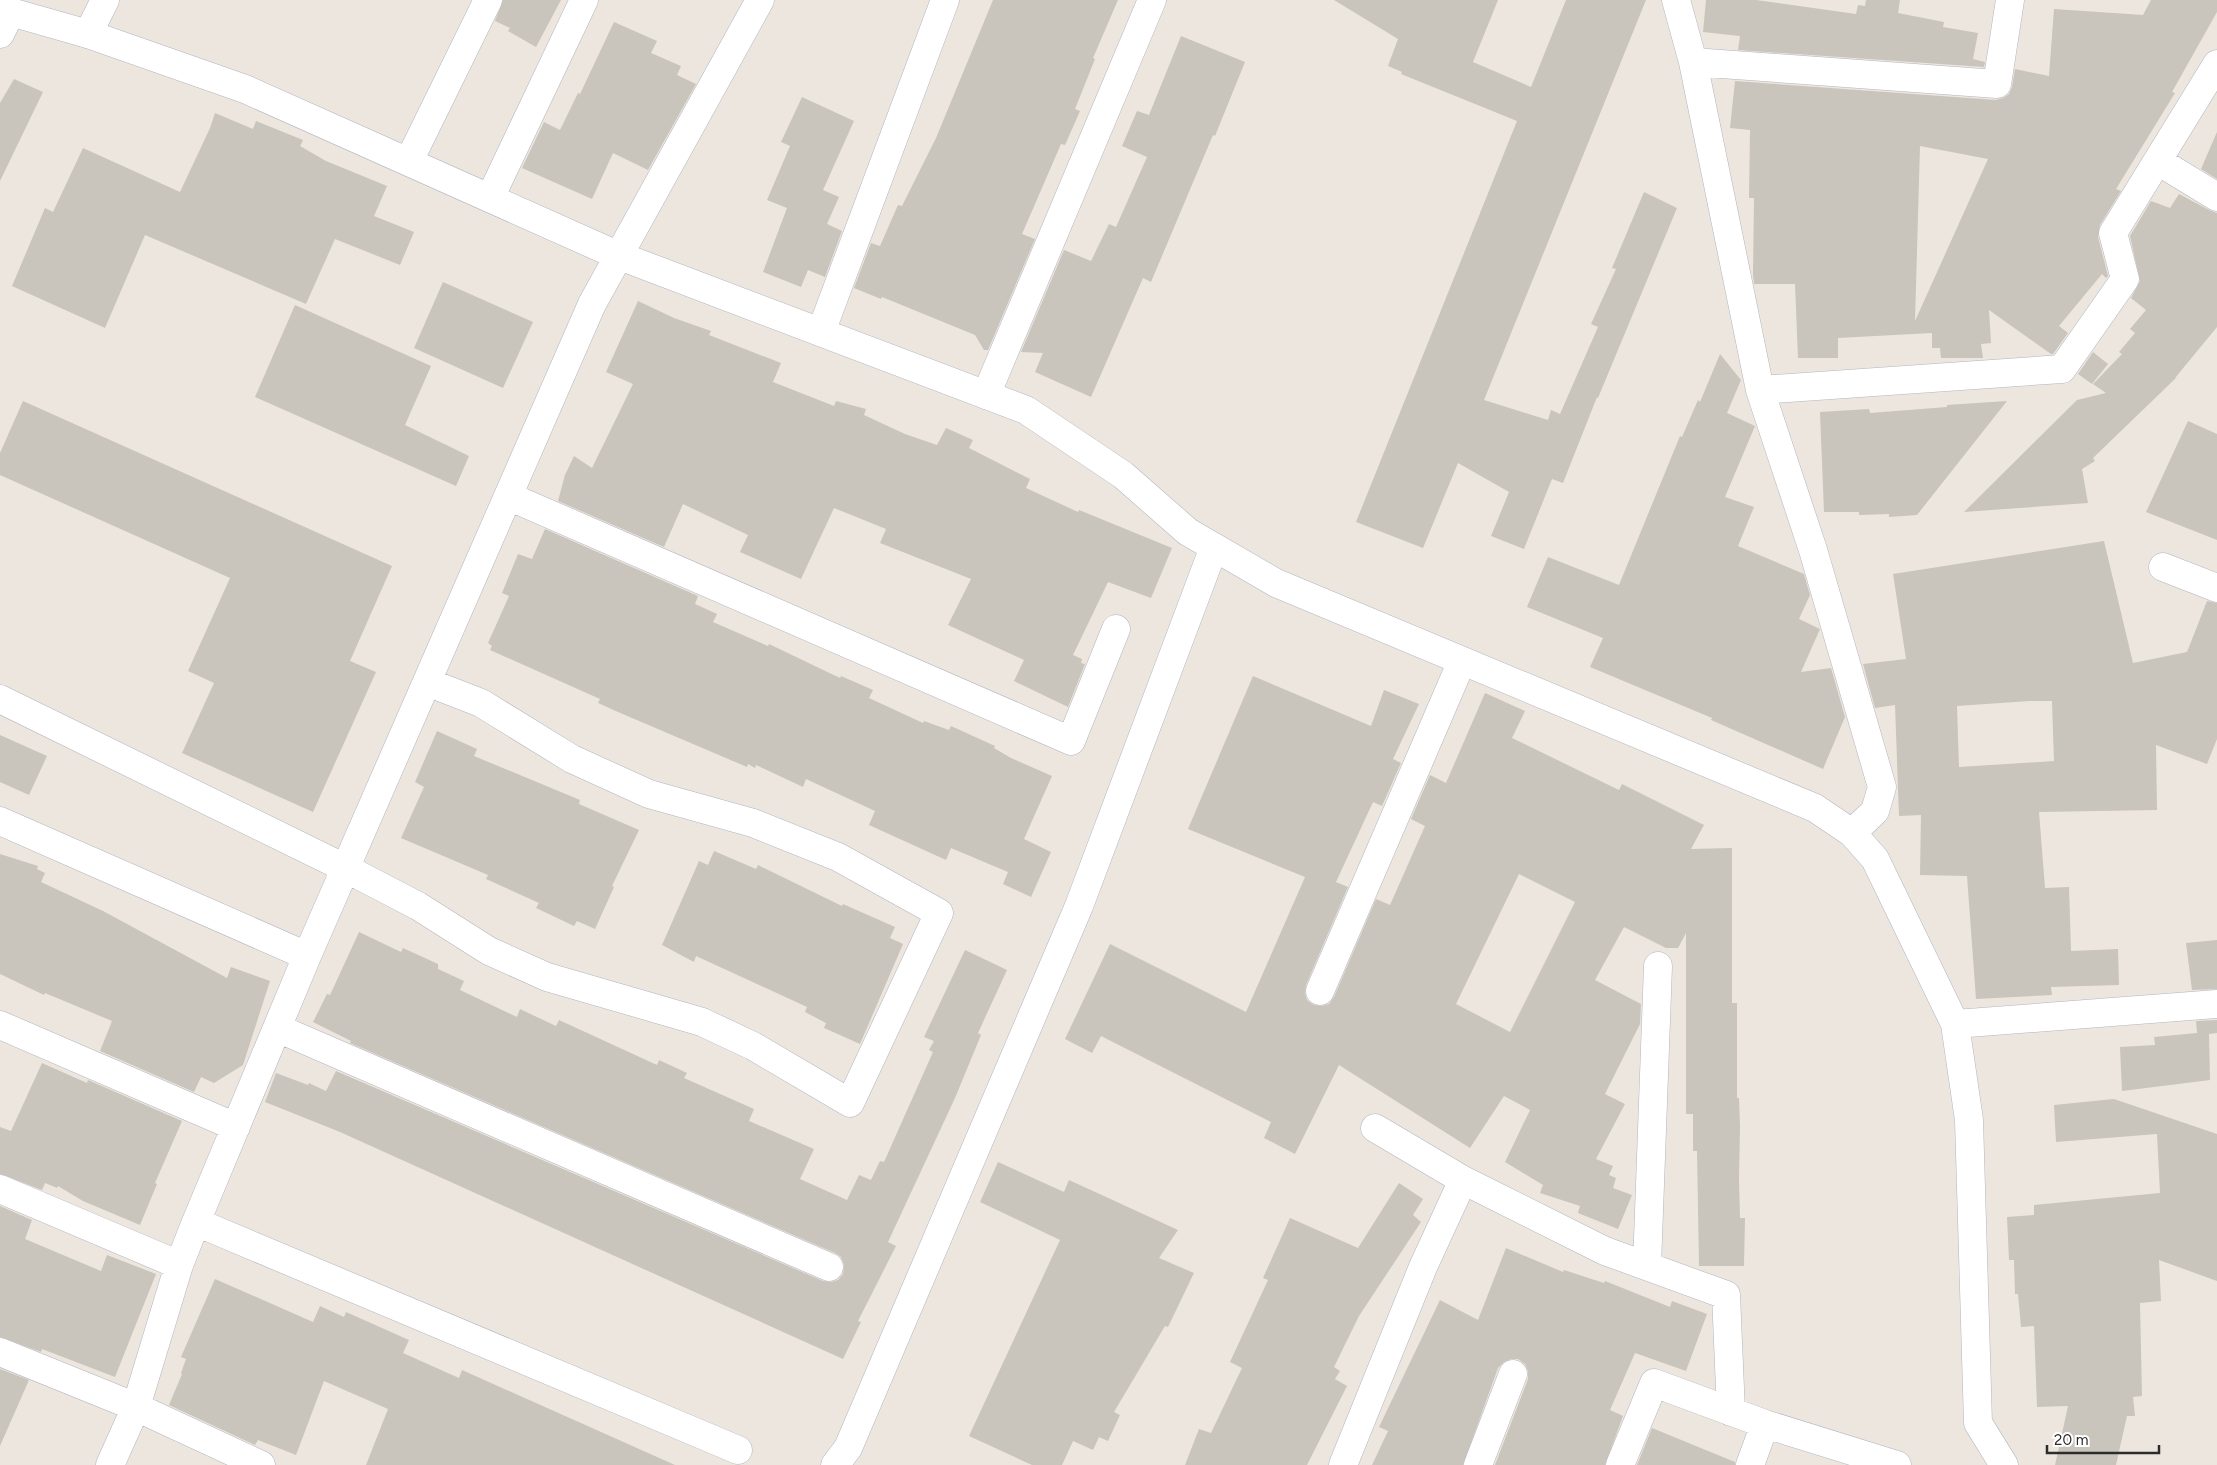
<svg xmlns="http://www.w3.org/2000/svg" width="2217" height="1465" font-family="Figtree,sans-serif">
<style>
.building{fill:#c9c4bc;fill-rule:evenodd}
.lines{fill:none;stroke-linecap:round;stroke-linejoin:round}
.street-casing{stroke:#b2b5bf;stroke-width:29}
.secondary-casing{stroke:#b2b5bf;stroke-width:29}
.street{stroke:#fff;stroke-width:28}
.secondary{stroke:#fff;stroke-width:28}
</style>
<rect width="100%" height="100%" fill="#ede6de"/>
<path class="building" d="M503,0h58l-25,47 -28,-16 2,-3 -15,-7z
M993,0h125l-25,58 2,1 -20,50 5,2 -15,34 -4,-1 -39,90 13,5 -47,111h-4l-9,-15 -93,-38 -1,2 -27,-11 17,-45 9,3 18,-41 4,1 34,-68z
M1334,0h164l-25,62 58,25 35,-87h80l-162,400 64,20 3,-10 9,4 38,-87 -7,-3 25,-55 -4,-1 32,-76 33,16 -79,190 -1,-1 -34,86 -11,-4 -28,70 -33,-13 18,-44 -51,-29 -35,85 -67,-26 161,-401 -116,-47 1,-2 -14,-6 10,-27z
M1706,0h50l100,14 2,-9 7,1 1,-6h34l-2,13 46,9 -1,5 35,6 -5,26 12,3 -1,5 -246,-17 2,-14 -37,-4z
M2151,0h66v12l-45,80 3,1 -59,96 5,2 -21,34 -2,12 10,39 -2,2 -4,-4 -43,52 9,7 -15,21h-2l-62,-44 2,33 -10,1 2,14h-42l-1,-10h-8v-15l-94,5v20h-40l-3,-74h-41l-1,-9 1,-77h-5l1,-68 -20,-2 5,-47 261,19 7,-2 6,-4 3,-7 3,-18 34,7 5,-67 89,6zM1920,146l68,13 -73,162z
M614,22l43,19 -6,12 30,13 -4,9 19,9 -48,86 -35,-17 -21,46 -70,-31 22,-46 16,8 18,-37 2,1z
M1181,36l64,26 -30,74 -2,-1 -62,147 -8,-4 -52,119 -56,-25 8,-19 -22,-1 43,-102 27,11 18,-37 7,3 31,-70 -25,-11 15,-35 12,4z
M14,79l29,13 -43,89v-78z
M802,97l52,24 -31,69 16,7 -12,27 15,7 -17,46 -17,-7 -7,17 -38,-15 24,-64 -20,-8 23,-54 -9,-4z
M215,113l38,16 3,-8 47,19 -3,6 26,15 61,25 -13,30 40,16 -14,33 -65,-26 -29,65 -161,-69 -40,93 -93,-42 33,-78 8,4 30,-64 97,44 30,-64z
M2217,132v47l-16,-10z
M2179,194l30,16 8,3v114l-42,51 2,-1 -84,81 2,3 -13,8 6,34 -124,9 113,-112 29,-7 -13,-9 29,-30 -3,-2 16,-19 -5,-4 16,-19 -15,-12 9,-17 -10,-45 21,-35 19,7z
M443,282l90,40 -30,66 -89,-40z
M638,301l36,17 37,13 -2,4 72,28 -8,19 61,24 2,-5 30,8 -2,6 41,19 32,11 9,-17 27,12 -4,8 61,31 -4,9 52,24 1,-2 93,38 -21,50 -43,-16 -35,73 9,4 -1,4 4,1 -17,43 -54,-26 10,-21 -76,-35 23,-46 -91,-36 6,-14 -52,-21 -33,71 -61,-27 8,-17 -65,-31 -19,43 -106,-46 7,-26 9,-19 18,12 41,-84 -27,-12z
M295,305l136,61 -26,59 64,31 -13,30 -201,-89z
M2093,352l15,12 -16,20 -14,-10z
M1720,354l21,26 -14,33 28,13 -30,71 29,10 -16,39 66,28 6,21 -11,24 21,10 -19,43 30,-4 14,49 -22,52 -112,-49 1,-2 -122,-51 13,-29 -76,-31 21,-50 71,28 61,-149 2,1 16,-37 2,2z
M23,401l369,165 -42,95 26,11 -63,140 -131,-59 32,-70 -26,-12 42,-93 -230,-103v-22z
M2007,401l-90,114 -28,2v-3l-30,1v-3h-35l-4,-100 49,-3 1,4 77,-6v-2z
M2188,421l29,13v106l-71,-28z
M545,529l153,67 -3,8 22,10 -4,8 55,24 1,-2 71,34 1,-2 32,14 -4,8 54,25 1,-2 25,9 2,-4 44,20 -1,2 17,10 41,18 -28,63 27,13 -20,45 -28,-13 5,-12 -57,-24 -5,12 -77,-35 6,-14 -69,-32 -3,8 -47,-22 -1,3 -7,-4 -1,3 -129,-55 -20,-9 2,-4 -110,-49 2,-4 -4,-3 21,-47 -7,-3 16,-39 14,5z
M2104,541l29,122 54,-11 20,-51 10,2v136l-10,25 -51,-19 1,65 -118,2 6,76 24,-1 2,64 47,-2 1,36 -68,2 1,8 -76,4 -9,-123 -47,-1 1,-60 -22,1 -4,-111 -20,3 -12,-44 43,-5 -13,-85zM2030,701h22l2,60 -95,6 -2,-61z
M1253,676l118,50 13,-36 35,14 -26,55 8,4 -19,43 -9,-4 -37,80 12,5 -42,98 -1,8 2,7 7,5 8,1 7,-2 5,-7 42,-98 14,6 35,-79 -14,-7 19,-44 16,8 39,-90 40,18 -13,27 107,52 3,-6 82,41 -13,24 41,-1v155h5v95h2l1,29 -1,52 1,39h5l-1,48h-45l-2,-115h-4v-37h-7v-181l-8,15h-12l-42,-21 -29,53 46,24 -1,20 -35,70 20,10 -29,55 17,7 -4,9 7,3 -3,10 19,7 -14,34 -40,-16 2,-7 -40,-13 3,-8 -38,-23 25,-52 -26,-14 -34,52 -131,-83 -44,89 -31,-16 7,-16 -170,-86 -9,17 -27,-14 45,-95 136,68 59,-135 -117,-48zM1519,874l56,28 -65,130 -54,-28z
M437,731l40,18 -3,7 106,44 -1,4 60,26 -27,56 2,1 -19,42 -18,-8 -3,5 -38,-18 3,-5 -53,-24 2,-4 -87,-37 23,-51 -9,-5z
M0,735l47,21 -18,39 -29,-13z
M714,851l42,18 2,-4 84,41 1,-2 52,23 -5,11 13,6 -43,100 -36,-16 2,-5 -21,-11 2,-5 -111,-51 -2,6 -32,-17 37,-84 9,4z
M0,854l38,12 -1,3 8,4 -4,9 62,29 124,67 4,-11 39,14 -27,84 -29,18 -13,-6 -7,15 -94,-41 12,-30 -67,-28 -1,2 -44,-21z
M359,932l42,20 2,-4 35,16v5l26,12 -4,9 57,27 3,-8 36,17 3,-6 98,45 2,-5 28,13 -3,5 70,31 -5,12 65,28 -14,30 47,21 12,-25 12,5 9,-19 4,1 49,-110 -4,-2 5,-9 -10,-4 41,-87 42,20 -29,63 3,2 -26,63 -67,144 8,4 -38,75 3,1 -18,37 -503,-227 -75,-30 11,-29 32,12 1,-2 17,8 10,-20 487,210 8,1 7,-2 5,-6 1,-9 -3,-8 -6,-4 -485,-210 1,-2 -38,-19 14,-28 3,1z
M2217,940v49l-25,1 -6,-47z
M2217,1020v13l-8,1 1,46 -88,11 -2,-44 35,-2 -1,-8 43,-4 -1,-12z
M42,1063l45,20 1,-3 94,41 -27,62 2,1 -17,41 -57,-24 -25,-15 -1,2 -12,-5 -3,7 -42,-16v-47l11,4z
M2114,1099l103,35v147l-58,-21 2,41 -21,2 2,93 -9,1 2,19h-8l-11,49h-61l13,-59 -31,1 -3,-81 -13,1 -3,-33h-3l-1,-34h-5l-2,-43 27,-2v-10l126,-12 -3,-59 -101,8 -2,-37z
M998,1162l66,30 5,-12 109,50 -19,28 35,15 -26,54 -3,-1 -51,86 6,3 -12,26 -9,-4 -6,13 -20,-9 -11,24h-30l-63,-29 91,-196 -80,-38z
M1399,1183l24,16 -10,16 8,7 -62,94 -25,51 6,4 -5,8 12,7 -40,79h-122l14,-36 12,4 31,-65 -12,-6 38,-82 -5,-2 27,-60 68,30z
M0,1206l32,14 -7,19 76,32 6,-16 49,19 -41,103 -73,-28 -1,3 -41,-15z
M1506,1248l57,24 1,-2 40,13 1,-2 65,26 2,-6 35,13 -21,57 -51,-18 -25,57 13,6 -18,49h-110l33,-86v-8l-3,-7 -7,-5h-7l-7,3 -6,6 -35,97h-91l16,-34 -9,-4 61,-127 38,20z
M215,1279l98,43 7,-16 24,11 2,-5 63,28 -6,13 56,25 3,-8 213,95h-309l22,-56 -64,-28 -28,74 -38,-15 -3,5 -86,-40 13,-31 -1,-1 5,-14 -5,-2z
M0,1369l29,11 -29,66z
M1652,1428l83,34v3h-98z"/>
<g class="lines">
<g class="street-casing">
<path id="street" d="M1676,0l17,62 67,328 53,160 69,237 -7,24 -23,22 23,26 80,165 14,96 9,303 26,42
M0,34l11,-22
M88,34l17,-34
M1693,62l304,22 13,-84
M409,161l79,-161
M2158,161l59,36
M490,198l94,-198
M821,332l124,-332
M1760,390l302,-21 63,-90 -12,-46 104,-169
M986,395l166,-395
M508,496l563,245 45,-112
M2163,567l54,21
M0,699l345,169 73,38 71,45 58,26 155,45 51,24 97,57 89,-190 -101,-56 -85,-34 -104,-29 -77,-35 -91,-56 -54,-21
M0,821l307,135
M1320,991l142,-330
M1955,1024l262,-20
M0,1025l236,102
M277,1028l552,239
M1375,1128l88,52 142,71 121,44 5,117
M0,1189l179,76
M196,1222l542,228
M1647,1266l11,-300
M0,1352l136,55 125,58
M110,1465l26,-58 43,-142 17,-43 111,-266 285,-652 168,-304
M835,1465l13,-17 231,-542 135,-359
M1343,1465l80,-198 40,-87
M1478,1465l35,-91
M1620,1465l34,-82 111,41 132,41
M1750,1465l15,-41"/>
</g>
<g class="secondary-casing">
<path id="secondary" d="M0,9l88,25 157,55 372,166 409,155 97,65 65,57 88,51 539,225 37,25"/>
</g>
<use href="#street" class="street"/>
<use href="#secondary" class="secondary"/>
</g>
<path d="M2047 1445v8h112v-8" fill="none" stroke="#2c2c2c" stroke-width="2.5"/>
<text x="2054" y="1445" font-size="15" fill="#2c2c2c" stroke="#ffffff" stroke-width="4" paint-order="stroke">20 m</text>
</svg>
